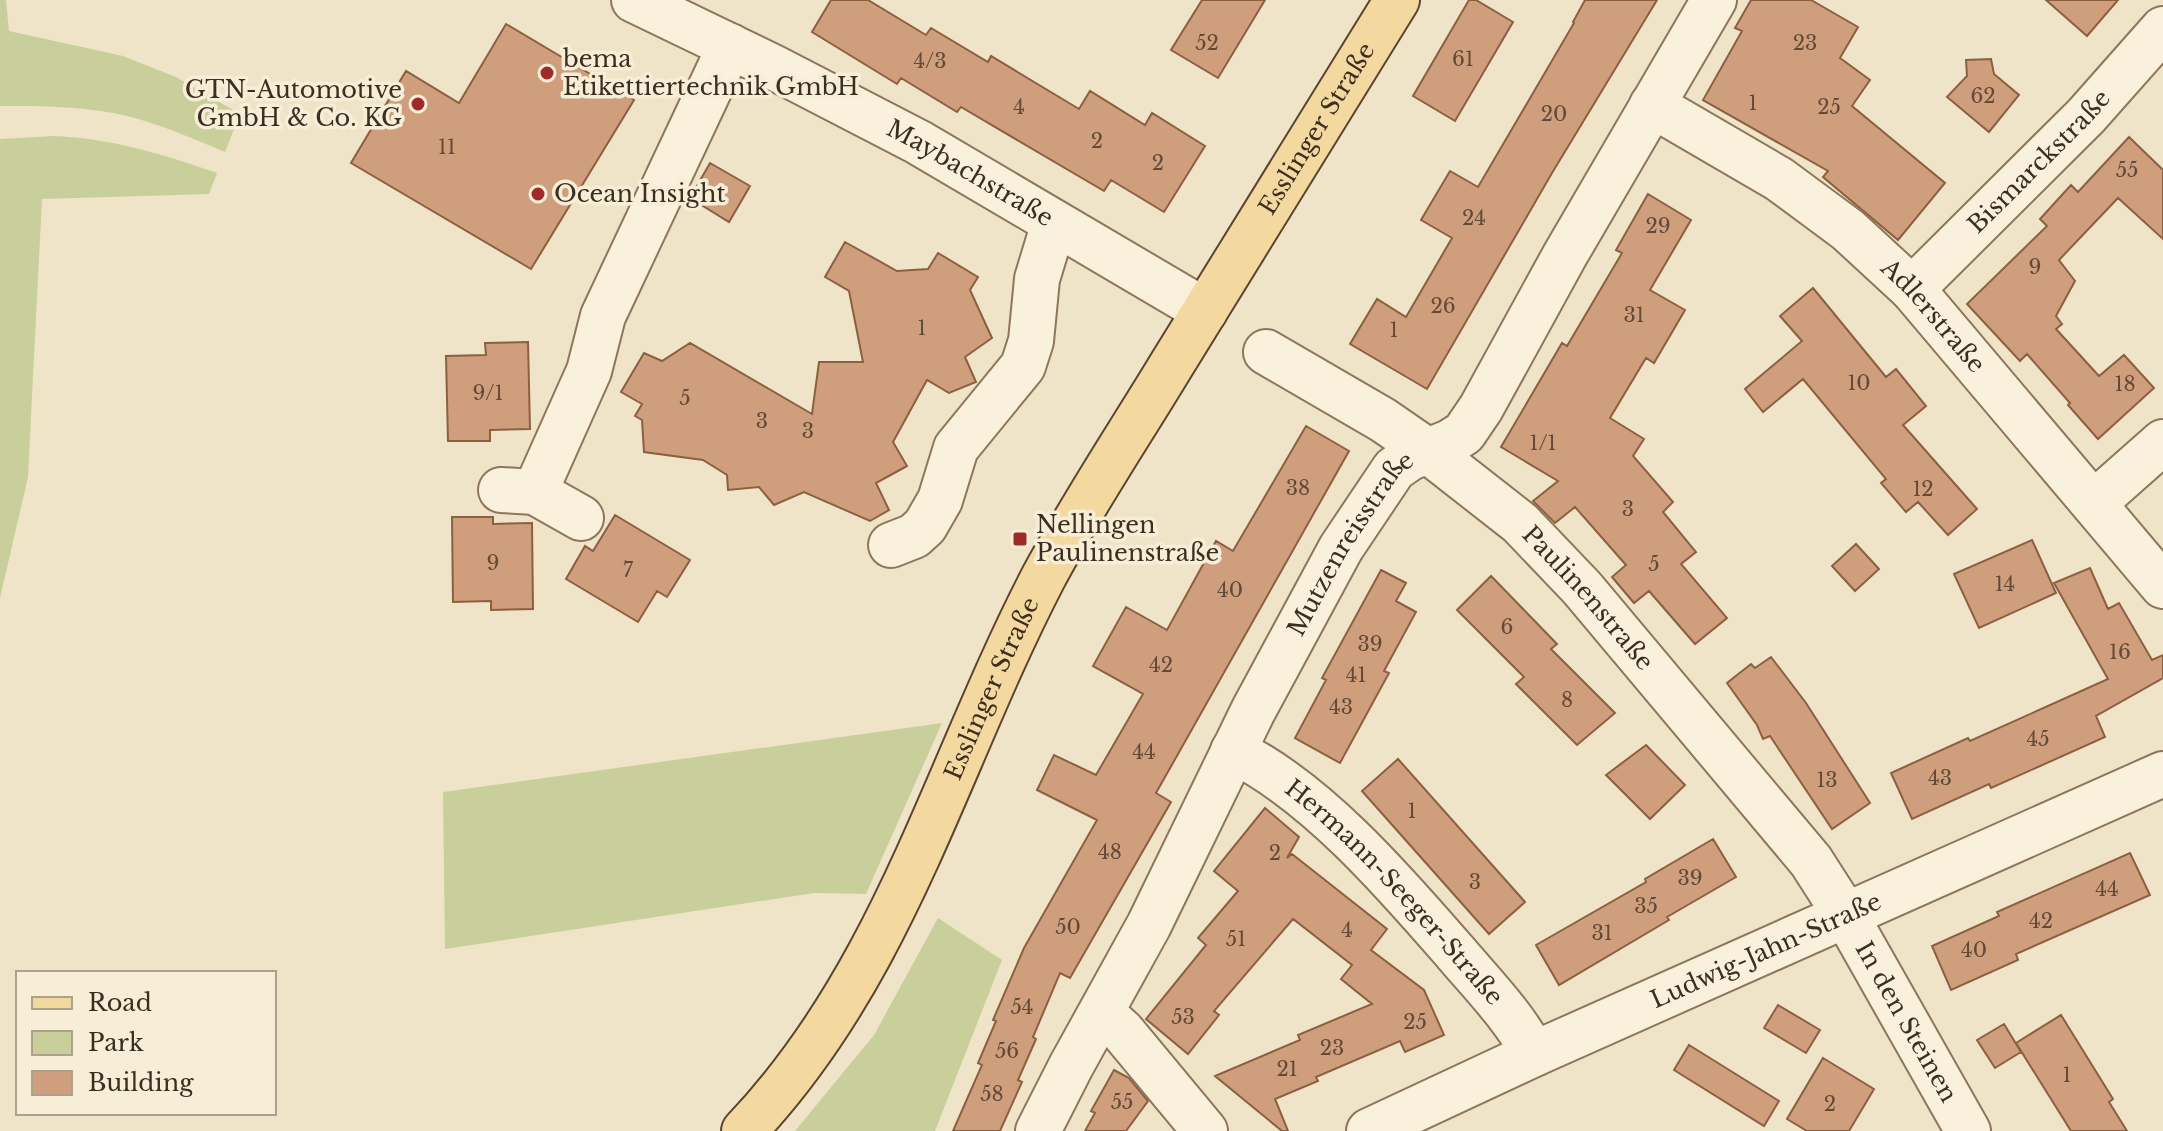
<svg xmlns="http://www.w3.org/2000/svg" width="2163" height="1131" font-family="'Libre Baskerville',serif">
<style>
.green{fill:#c9cf9b}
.building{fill:#cf9f7d;stroke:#8d5f41;stroke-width:2}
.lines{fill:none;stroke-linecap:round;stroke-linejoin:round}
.minor-casing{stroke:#8d765c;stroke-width:48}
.major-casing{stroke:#5b4430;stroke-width:48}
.minor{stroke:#faf1dc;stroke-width:44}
.major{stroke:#f3d9a0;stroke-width:44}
.poi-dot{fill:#9e2a2b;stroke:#f7eed8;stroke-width:3}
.labels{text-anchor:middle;stroke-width:7;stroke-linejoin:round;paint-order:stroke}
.number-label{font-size:20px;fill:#624a37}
.poi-label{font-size:24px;fill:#3d2e20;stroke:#f7eed8;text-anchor:start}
.street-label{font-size:24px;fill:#3d2e20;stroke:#f7eed8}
</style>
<rect width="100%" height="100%" fill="#f0e4c8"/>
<path class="green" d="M0,0h6l3,31 114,25 53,21 64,37 -15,38c-36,-15 -74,-32 -112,-39 -37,-7 -76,-7 -113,-7z
M53,136c57,2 110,18 164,37l-8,21 -167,5 -14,278 -28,121v-459z
M942,723l-76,171 -52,-1 -369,56 -2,-157z
M938,918l64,42 -67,171h-140l79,-96z"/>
<path class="building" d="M831,0h37l58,35 5,-7 57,34 3,-6 88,53 11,-18 55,34 7,-12 53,33 -41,66 -53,-32 -7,11 -143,-84 -4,5 -56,-34 -4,6 -85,-52z
M1202,0h63l-47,78 -47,-28z
M1469,0h7l37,22 -58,99 -42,-25z
M1585,0h72l-105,173 -125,216 -77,-45 27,-45 29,18 46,-79 -31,-18 29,-49 28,16 96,-164 -1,-1z
M1751,0h60l47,27 -18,31 30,22 -18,26 93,77 -47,57 -75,-63 5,-6 -125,-71 39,-69 -7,-3z
M2046,0h72l-31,36z
M506,24l128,76 -103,169 -180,-106 55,-92 53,32z
M1991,59l3,15 25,21 -30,37 -42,-35 20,-21 -1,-16z
M2129,137l34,33v69l-45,-41 -59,62 16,21 -19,35 6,8 -6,5 43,47 25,-21 30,33 -56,51 -30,-34 2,-2 -43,-49 -7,7 -53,-57 80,-78 -7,-7 31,-34 7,7z
M710,163l40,23 -21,36 -39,-24z
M1648,194l43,26 -41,70 35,20 -31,53 -8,-5 -36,60 34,21 -11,17 40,46 -10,10 33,40 -15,12 46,54 -32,26 -46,-53 -15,12 -22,-26 14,-12 -51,-58 -20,16 -22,-22 25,-20 -57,-34 61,-104 5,3 55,-93 -6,-3z
M845,242l52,29 31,-2 10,-16 40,24 -8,13 22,48 -27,19 11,25 -27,11 -22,-13 -34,62 14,24 -31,17 13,27 -19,11 -66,-29 -30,13 -15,-18 -31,3 -1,-15 -24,-15 -59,-8 -2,-32 -7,-4 7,-12 -21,-12 23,-39 18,8 28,-18 122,71 7,-52h44l-14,-71 -24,-14z
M1813,288l73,89 10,-8 30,37 -23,19 74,84 -29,26 -30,-33 -12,10 -25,-29 5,-4 -83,-100 -40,33 -18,-23 57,-48 -22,-25z
M528,342l2,87 -40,1v11h-42l-2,-85 40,-1 -1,-12z
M1306,426l43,25 -193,342 15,9 -101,176 -10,-5 -27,64 3,2 -18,41 4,2 -22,49h-47l29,-66 -4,-2 18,-42 -3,-1 31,-72 73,-128 -60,-30 17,-35 42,20 47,-81 -50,-28 33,-59 41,23 49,-89 17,10z
M615,515l75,45 -23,37 -10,-6 -19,31 -72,-43 19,-33 8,5z
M452,517h41v7l39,-1 1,86 -42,1v-9l-38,1z
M2032,540l24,53 -77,35 -25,-54z
M1856,544l23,25 -24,22 -23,-25z
M2090,568l18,41 11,-6 33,57 11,-5v23l-67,38 9,21 -114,51 -2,-4 -77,35 -21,-46 77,-35 2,3 138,-62 -54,-96z
M1381,570l25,13 -10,18 20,11 -32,59 5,2 -49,90 -45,-25 31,-58 -4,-2z
M1491,576l66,68 -6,5 64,64 -38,32 -61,-61 8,-7 -67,-67z
M1771,657l35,46 64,100 -38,26 -62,-93 -7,3 -6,-14 -30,-42 24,-19 4,4z
M1646,745l39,40 -35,34 -44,-44z
M1398,759l127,143 -36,32 -127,-143z
M1265,808l34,29 -12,21 5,-4 95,75 -16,21 53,40 20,45 -39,17 -5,-11 -84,36 2,4 -43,18 13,32h-6l-67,-55 85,-36 -2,-5 74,-31 -31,-25 11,-14 -59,-46 -79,92 5,4 -31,39 -42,-35 60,-74 -8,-7 40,-47 -24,-20z
M1713,839l23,38 -69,40 2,3 -110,65 -23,-40 110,-63 -1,-3z
M2130,853l20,42 -134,59 2,6 -67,30 -19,-44 67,-30 -2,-4z
M1778,1005l42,25 -14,23 -42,-25z
M2061,1015l52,84 -4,3 18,29h-56l-55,-88z
M2004,1024l17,28 -26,16 -18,-28z
M1689,1045l90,56 -15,25 -90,-56z
M1823,1058l51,31 -25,42h-42l-20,-12z
M1114,1070l15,8 19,23 -22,30h-41l10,-18 -4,-2z"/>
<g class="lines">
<g class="minor-casing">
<g id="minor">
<path id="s1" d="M634,0l139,67 145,75 287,169"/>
<path id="s2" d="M1652,105l127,74 69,51 64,59 251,297"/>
<path id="s3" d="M1912,289l174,-173 77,-87"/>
<path id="s4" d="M1266,352l117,68 45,31 92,72 62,65 229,273 34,53 123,217"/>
<path d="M501,490l34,2 46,26"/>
<path d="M535,492l54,-121 14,-55 127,-270"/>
<path d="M2094,503l69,-61"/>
<path d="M891,545l23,-9 11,-10 15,-26 16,-52 67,-82 8,-25 6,-62 17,-56"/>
<path id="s5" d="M1233,751c83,40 162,132 222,201 28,33 58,63 79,102"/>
<path d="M1102,1013l20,18 83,100"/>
<path id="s6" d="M1038,1131l33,-65 78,-141 104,-214 88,-163 53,-79 16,-11 40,-16 14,-9 17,-25 84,-153 149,-255"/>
<path id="s7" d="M1369,1131l165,-77 629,-280"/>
</g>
</g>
<g class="major-casing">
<g id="major">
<path id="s8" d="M744,1131c151,-159 201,-364 299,-553 39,-73 86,-143 129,-214 75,-121 149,-243 225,-364"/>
</g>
</g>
<use href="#minor" class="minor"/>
<use href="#major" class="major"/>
</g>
<g class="poi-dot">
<circle cx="547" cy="73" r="8"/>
<circle cx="418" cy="104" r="8"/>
<circle cx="538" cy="194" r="8"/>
<rect x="1012" y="531" width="16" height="16" rx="4"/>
</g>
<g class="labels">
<g class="number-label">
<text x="1207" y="50">52</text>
<text x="1805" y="50">23</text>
<text x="1463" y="66">61</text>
<text x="930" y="68">4/3</text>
<text x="1983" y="103">62</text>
<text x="1753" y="110">1</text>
<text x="1019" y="114">4</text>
<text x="1829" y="114">25</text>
<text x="1554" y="121">20</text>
<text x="1097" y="148">2</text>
<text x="447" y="154">11</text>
<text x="1158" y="170">2</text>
<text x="2127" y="177">55</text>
<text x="1474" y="225">24</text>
<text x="1658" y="233">29</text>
<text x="2035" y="274">9</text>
<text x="1443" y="313">26</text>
<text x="1634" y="322">31</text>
<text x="922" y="335">1</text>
<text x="1394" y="337">1</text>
<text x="1859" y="390">10</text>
<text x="2125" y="391">18</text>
<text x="488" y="400">9/1</text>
<text x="685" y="405">5</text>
<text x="762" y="428">3</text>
<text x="808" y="438">3</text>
<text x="1543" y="450">1/1</text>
<text x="1298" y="495">38</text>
<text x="1923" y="496">12</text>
<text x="1628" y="516">3</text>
<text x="493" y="570">9</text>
<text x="1654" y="571">5</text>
<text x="628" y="577">7</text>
<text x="2005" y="591">14</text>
<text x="1230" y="597">40</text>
<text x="1507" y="634">6</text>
<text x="1370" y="651">39</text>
<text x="2120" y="659">16</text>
<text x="1161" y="672">42</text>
<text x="1356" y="682">41</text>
<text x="1567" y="707">8</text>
<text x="1341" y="714">43</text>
<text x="2038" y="746">45</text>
<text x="1144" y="759">44</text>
<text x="1940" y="785">43</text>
<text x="1827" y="787">13</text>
<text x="1412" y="818">1</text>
<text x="1110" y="859">48</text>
<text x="1275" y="860">2</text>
<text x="1690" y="885">39</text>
<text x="1475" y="889">3</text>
<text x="2107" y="896">44</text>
<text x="1646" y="913">35</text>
<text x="2041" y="928">42</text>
<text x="1068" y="934">50</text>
<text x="1347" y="937">4</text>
<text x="1602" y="940">31</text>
<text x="1236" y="946">51</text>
<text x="1974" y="957">40</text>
<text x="1022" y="1014">54</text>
<text x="1183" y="1024">53</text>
<text x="1415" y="1029">25</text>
<text x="1332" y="1055">23</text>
<text x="1007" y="1058">56</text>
<text x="1287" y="1076">21</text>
<text x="2067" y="1082">1</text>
<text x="992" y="1101">58</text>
<text x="1122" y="1109">55</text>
<text x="1830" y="1111">2</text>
</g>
<g class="poi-label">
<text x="563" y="67">bema<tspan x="563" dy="28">Etikettiertechnik GmbH</tspan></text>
<text x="402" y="98" text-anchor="end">GTN-Automotive<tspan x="402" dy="28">GmbH &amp; Co. KG</tspan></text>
<text x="554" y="202">Ocean Insight</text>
<text x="1036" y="533">Nellingen<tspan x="1036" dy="28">Paulinenstraße</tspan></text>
</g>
<g class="street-label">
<text dy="8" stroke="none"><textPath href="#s8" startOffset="1158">Esslinger Straße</textPath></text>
<text dy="8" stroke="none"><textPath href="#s3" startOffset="180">Bismarckstraße</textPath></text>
<text dy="8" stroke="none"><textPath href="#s1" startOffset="378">Maybachstraße</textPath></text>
<text dy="8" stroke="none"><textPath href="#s2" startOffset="354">Adlerstraße</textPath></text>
<text dy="8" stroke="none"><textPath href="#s6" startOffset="666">Mutzenreisstraße</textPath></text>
<text dy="8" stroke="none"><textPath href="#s4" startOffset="408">Paulinenstraße</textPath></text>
<text dy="8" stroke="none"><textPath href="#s8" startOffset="510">Esslinger Straße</textPath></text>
<text dy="8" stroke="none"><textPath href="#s5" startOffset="216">Hermann-Seeger-Straße</textPath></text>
<text dy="8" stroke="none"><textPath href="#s7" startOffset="436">Ludwig-Jahn-Straße</textPath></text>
<text dy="8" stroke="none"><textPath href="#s4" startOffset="940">In den Steinen</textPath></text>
</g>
</g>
<rect x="16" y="971" width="260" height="144" fill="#f7eed8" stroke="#ada18e" stroke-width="2"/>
<rect x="32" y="997" width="40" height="12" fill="#f3d9a0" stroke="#ada18e" stroke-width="2"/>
<text x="88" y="1011" font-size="24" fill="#3d2e20">Road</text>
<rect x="32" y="1031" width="40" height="24" fill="#c9cf9b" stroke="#ada18e" stroke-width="2"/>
<text x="88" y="1051" font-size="24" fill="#3d2e20">Park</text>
<rect x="32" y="1071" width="40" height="24" fill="#cf9f7d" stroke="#ada18e" stroke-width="2"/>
<text x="88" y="1091" font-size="24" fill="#3d2e20">Building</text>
</svg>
